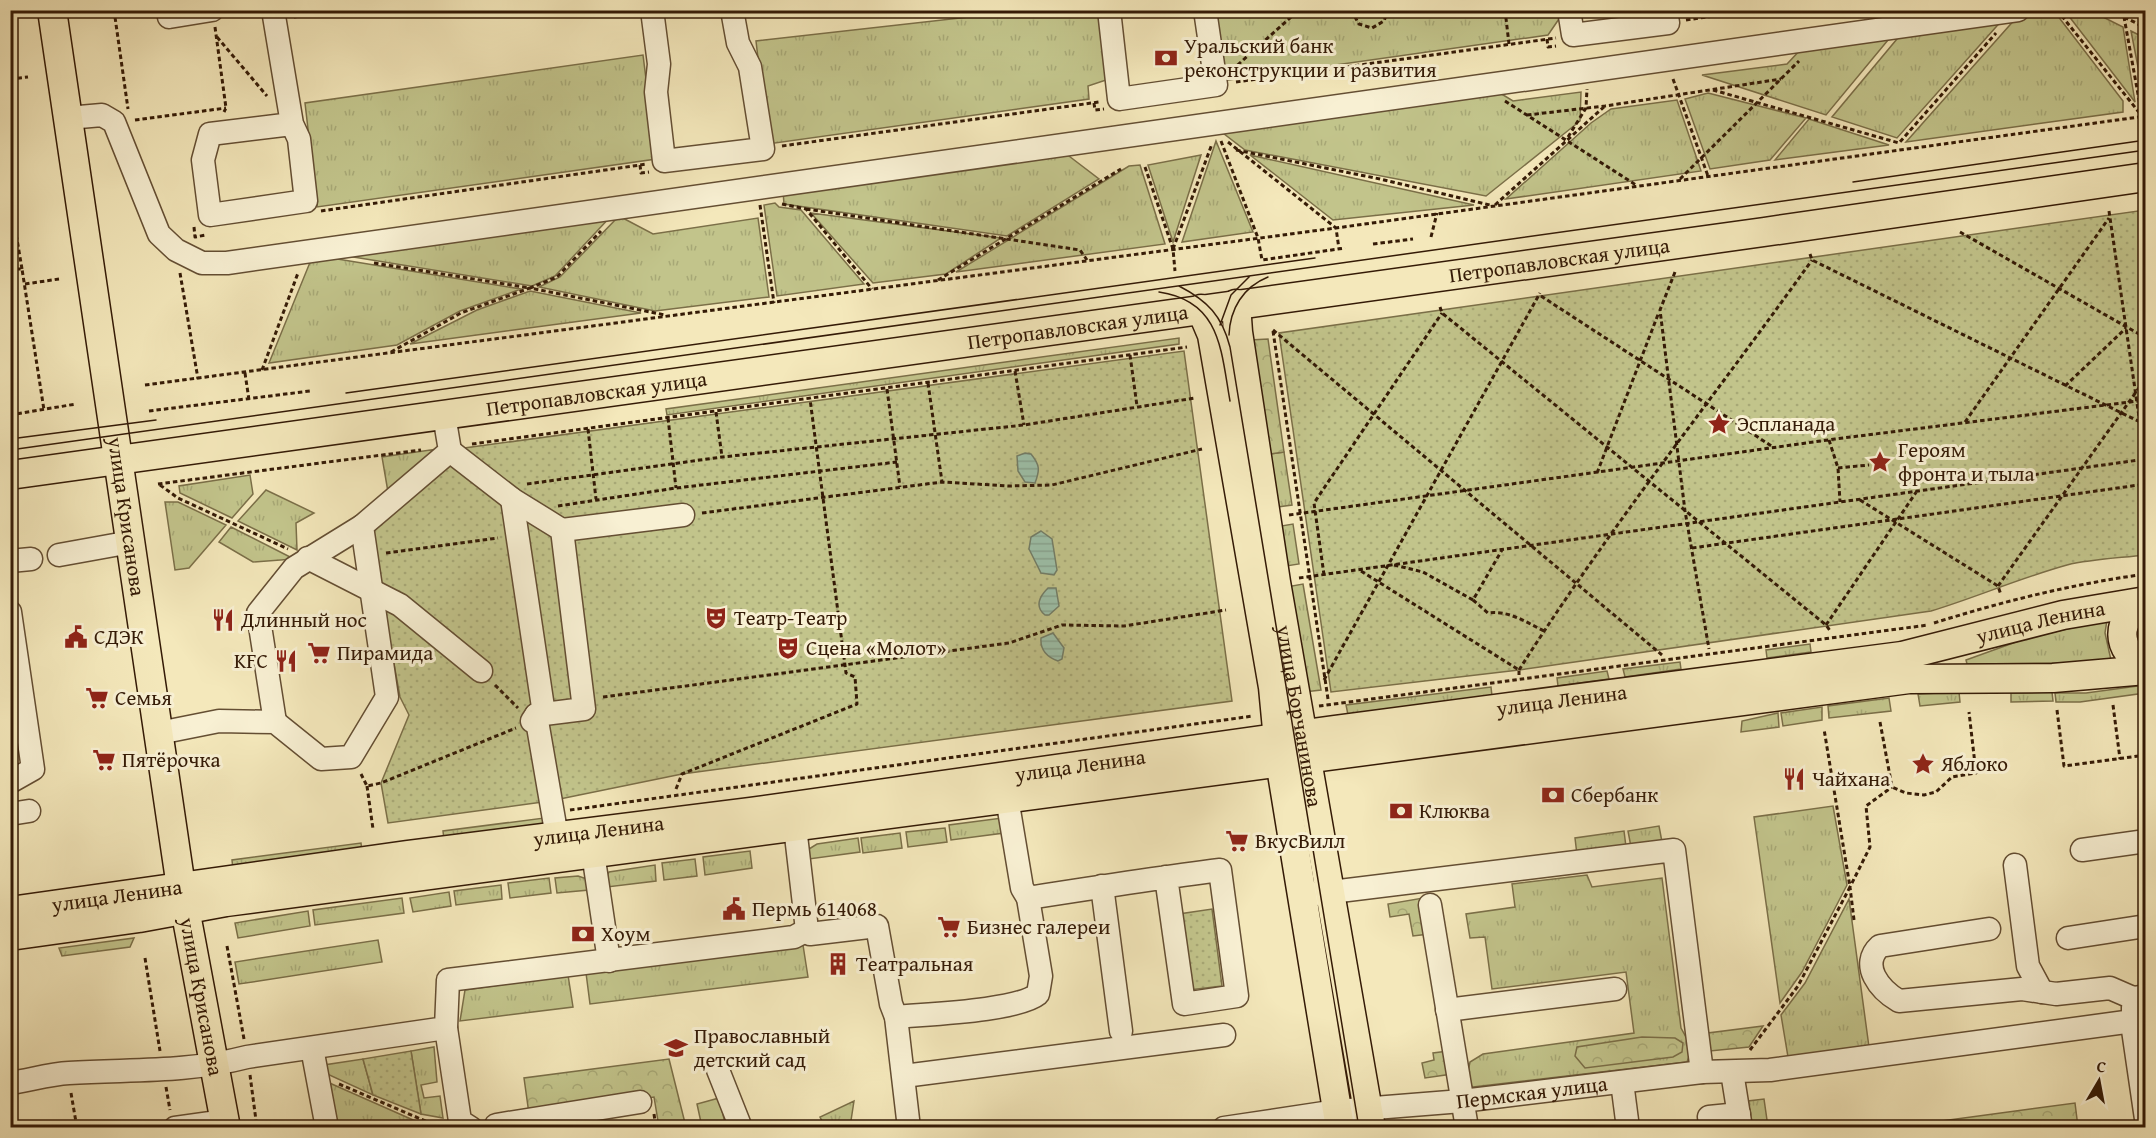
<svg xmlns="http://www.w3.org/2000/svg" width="2156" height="1138" font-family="'Gentium Book Plus',serif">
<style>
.grass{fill:url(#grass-tufts);stroke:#7b6f48;stroke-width:1.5}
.forest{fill:url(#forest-crowns);stroke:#7b6f48;stroke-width:1.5}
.park{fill:url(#park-dots);stroke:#7b6f48;stroke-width:1.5}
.pitch{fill:#c2c48b;stroke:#7b6f48;stroke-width:1.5}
.water{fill:url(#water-rules);stroke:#737e68;stroke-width:1.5}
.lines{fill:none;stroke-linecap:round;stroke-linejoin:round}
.minor-casing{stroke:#644e33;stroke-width:25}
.major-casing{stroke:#341a06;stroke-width:31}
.path{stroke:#341a06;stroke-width:3;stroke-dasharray:4.5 3;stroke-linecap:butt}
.minor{stroke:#f8f0d3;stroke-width:22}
.major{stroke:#f4e8bb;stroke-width:28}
.tram{stroke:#341a06;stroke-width:1.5}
.labels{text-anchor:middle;stroke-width:6;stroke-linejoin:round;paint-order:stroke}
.poi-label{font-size:21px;fill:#341a06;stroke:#f8f0d3;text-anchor:start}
.street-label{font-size:21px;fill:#341a06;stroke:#f8f0d3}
</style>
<defs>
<pattern id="grass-tufts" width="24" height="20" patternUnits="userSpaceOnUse" patternTransform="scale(1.5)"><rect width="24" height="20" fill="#c2c48b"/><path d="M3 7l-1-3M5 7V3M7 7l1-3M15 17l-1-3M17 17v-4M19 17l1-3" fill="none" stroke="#a7a876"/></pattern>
<pattern id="forest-crowns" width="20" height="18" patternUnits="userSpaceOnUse" patternTransform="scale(1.5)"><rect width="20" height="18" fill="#c2c48b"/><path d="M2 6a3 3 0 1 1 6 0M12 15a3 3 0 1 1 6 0" fill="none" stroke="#a7a876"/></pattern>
<pattern id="park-dots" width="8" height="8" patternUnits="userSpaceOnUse" patternTransform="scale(1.5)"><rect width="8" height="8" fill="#c2c48b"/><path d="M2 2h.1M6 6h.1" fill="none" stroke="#a7a876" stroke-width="1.8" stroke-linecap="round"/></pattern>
<pattern id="water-rules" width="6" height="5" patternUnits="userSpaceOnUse" patternTransform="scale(1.5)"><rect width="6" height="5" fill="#9dc1aa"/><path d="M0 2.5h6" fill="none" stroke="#88a591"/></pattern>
</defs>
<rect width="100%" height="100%" fill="#f4e8bb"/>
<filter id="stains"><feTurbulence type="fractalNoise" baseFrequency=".00333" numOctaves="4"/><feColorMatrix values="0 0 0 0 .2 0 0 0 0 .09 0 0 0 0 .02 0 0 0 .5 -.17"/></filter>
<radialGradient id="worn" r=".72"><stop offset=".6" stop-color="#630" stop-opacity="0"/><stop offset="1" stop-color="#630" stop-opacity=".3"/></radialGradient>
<path class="grass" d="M1560,10l1,6 -13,19 -326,46 -10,-70z
M1023,11h75l11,68 -21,7 1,13 -321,45 -12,-103z
M2054,11l69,90v11l-217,30 111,-125z
M2091,11l32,16 12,75 -67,-87z
M2004,18l-107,120 -65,-21 70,-84z
M2131,31l14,7v65z
M1893,34l-67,81 -124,-40 85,-11 16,-17z
M643,55l13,104 -339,48 -12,-104z
M1495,90l18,11 68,-9 -1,29 -94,75 -241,-46 -26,-20z
M1708,93l98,25 -36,42 -60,9 -25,-70z
M1677,100l24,71 -195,28 85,-76 20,-14z
M1809,119l80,26 -114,15z
M1216,141l37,91 -71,10z
M1065,153l34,26 -92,57 -223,-32 -1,-13z
M1201,155l-28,87 -25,-77z
M1250,155l224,50 -141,15z
M1140,165l25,79 -209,28 173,-106z
M775,203l4,4 22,3 63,74 -87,12 -13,-91z
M811,213l190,25 -55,36 -73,9z
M612,215l-57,61 -23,10 -197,-32z
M619,216l34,18 105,-16 11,79 -114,14 -116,-24 21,-10z
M313,255l208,34 -61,22 -63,34 -128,18z
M530,291l111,22 -231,31 67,-34z
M1179,338v6l-512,71 -1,-6z
M437,449l-49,43 -6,-35z
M1284,452l8,53 -22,3 -8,-53z
M250,475l3,19 -21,24 -52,-25 -1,-7z
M266,490l48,23 -18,10 1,27 -59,-29z
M165,502h13l48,23 -37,43 -14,2z
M1293,524l6,40 -19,3 -5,-40z
M231,527l63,32 -41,3 -34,-20z
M1303,584l18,106 -17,2 -18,-105z
M2107,620l-2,13 6,27 -32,3 -112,1 -1,-4 61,-22z
M1810,644l1,8 -44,6 -1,-8z
M1680,662l1,7 -56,8 -2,-8z
M1607,671l2,8 -51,7 -1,-8z
M2145,685v8l-65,9h-24l-1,-9h31z
M1491,687l1,9 -144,19 -2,-10z
M1959,692l1,10 -40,4 -2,-12z
M2052,692l1,9 -42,1v-9z
M1889,698l2,13 -62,7 -1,-12z
M1822,707v13l-39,6 -2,-13z
M1778,713l1,14 -38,5 1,-11z
M1833,806l14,79 -45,87 -22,31 -26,-186z
M544,818l-1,7 -99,15 -1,-9z
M1002,818l2,15 -53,7 -2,-15z
M1659,826l3,16 -31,5 -3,-16z
M945,828l2,14 -39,5 -2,-15z
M1624,831l2,16 -49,8 -2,-17z
M900,833l2,15 -39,5 -2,-15z
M858,838l2,14 -51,7v-10l8,-5z
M361,843l1,9 -129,18 -1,-10z
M750,851l2,17 -47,7 -2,-18z
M695,859l2,17 -33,4 -2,-17z
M655,865l1,16 -49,6 -1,-10 3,-5z
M1587,875l5,12 70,-9 19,150 11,20 -5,14 -214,25 -7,-6 4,-19 13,-8 151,-21 -8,-61 -134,17 -7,-52 -15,1 -4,-24 49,-7 -3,-23z
M578,876l9,3 2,11 -32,3 -2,-15z
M549,878l2,15 -41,5 -2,-15z
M501,885l1,14 -46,6 -2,-14z
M449,892l2,14 -38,6 -3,-14z
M402,898l2,15 -89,12 -2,-15z
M1849,899l20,148 -81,10 -7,-42 24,-32z
M308,911l2,15 -72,12 -3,-15z
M134,938l-4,9 -68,9 -3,-8z
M378,940l4,22 -143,22 -4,-22z
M803,945l5,32 -218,27 -4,-31z
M568,975l5,32 -113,14 5,-31z
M434,1047l3,35 -16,3 3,13 16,-2 3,22 -22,-4 -10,-63z
M363,1059l10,36 -48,-22 -1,-8z
M325,1081l104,46h-95z
M1764,1099l4,28h-16l-4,-26z
M854,1101l-4,26h-25l-5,-10z"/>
<path class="forest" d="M1268,339l16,113 -22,3 -12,-115z
M1423,898l6,36 -16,2 -4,-22 -19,3 -2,-13z
M1763,1026l-14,21 -39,4 -2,-18z
M1642,1037l33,1 8,5 -1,9 -9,5 -88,11 -10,-12 2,-9z
M1448,1051l4,23 -27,4 -3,-15 12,-3 -1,-7z
M669,1059l17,68h-27l-5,-30 -125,17 -5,-36z
M2075,1103l3,24h-181z"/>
<path class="park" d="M2145,210v345c-25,3 -53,4 -78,10 -47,13 -90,32 -136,46l-412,59 -188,22 -52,-359z
M1184,351l48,350 -550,73 -132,27 -162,22 -7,-40 28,-68 -9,-18 -30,-165 87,-83z
M1212,909l10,77 -33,4 -10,-76z
M411,1051l10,63 -48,-19 -10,-36z"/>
<path class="pitch" d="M719,1098l7,29h-24l-5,-23z"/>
<path class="water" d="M1025,453l6,1c9,11 9,16 4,29l-10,-1 -7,-11 -1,-15z
M1041,531l11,8 5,31 -3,5 -13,-2 -12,-24 2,-12z
M1048,588h8l3,18 -10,9h-4c-11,-9 -5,-19 3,-27z
M1053,633l11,15 -2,11 -4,2c-11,-4 -18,-11 -17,-23z"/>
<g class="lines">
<g class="minor-casing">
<g id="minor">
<path d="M168,10l1,7 43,-7"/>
<path d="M273,10l19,114 7,15 7,62 -96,14 -7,-55 7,-26 82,-10"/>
<path d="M652,10l7,54 -3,28 8,69 99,-12 -13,-82 -12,-24 -6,-33"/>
<path d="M1109,10l10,89 97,-14 -11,-75"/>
<path d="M1569,10l4,25 95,-12 -2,-13"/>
<path d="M68,118l34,-3 12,7 45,112 17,16 26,13h25l1791,-253"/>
<path d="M450,451l62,48 50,31 22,179 -48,6 -4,6"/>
<path d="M512,499l32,215"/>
<path d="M562,530l121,-15"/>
<path d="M59,555l72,-13"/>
<path d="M308,558l92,47 81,66"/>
<path d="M10,561l21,-2"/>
<path d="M10,612l23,157 -23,13"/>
<path d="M536,715l21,122"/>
<path d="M275,722l-17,-109 36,-45 68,-42"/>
<path d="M159,733l60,-12 56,1 46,37 30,-2 36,-60 -25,-171 88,-75 -6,-36"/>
<path d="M10,814l19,-3"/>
<path d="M795,827l12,103 3,4 67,-8 14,78 5,13 13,111"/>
<path d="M2082,850l64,-9"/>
<path d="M593,853l16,108"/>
<path d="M2015,865l13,101 14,26"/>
<path d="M1102,886l19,145"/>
<path d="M1315,894l359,-44 28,222"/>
<path d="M1028,898c64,-10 128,-20 192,-28l17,126 -53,8 -18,-127"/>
<path d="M1430,905l37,223"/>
<path d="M1989,929l-109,17c-21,19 0,44 19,55l123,-12 34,5 54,-6 23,10 13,-2"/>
<path d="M2068,938l78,-12"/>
<path d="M2133,1008v22l13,89"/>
<path d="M1447,1010l168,-21"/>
<path d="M896,1017c31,-3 121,-6 142,-23l3,-18 -13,-78 -6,-10 -15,-90"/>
<path d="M446,1028l14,93 11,7"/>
<path d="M312,1048l15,80"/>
<path d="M718,1070l23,58"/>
<path d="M1732,1072l9,56"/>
<path d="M904,1076l320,-41"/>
<path d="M1622,1082l6,46"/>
<path d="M10,1083c20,-3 40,-9 59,-10 63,-4 116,0 178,-16l199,-29 2,-48 346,-43 13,-7"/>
<path d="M1709,1117l30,-3"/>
<path d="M175,1128l50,-7"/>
<path d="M496,1128v-3l144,-23"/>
<path id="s1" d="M1224,1128l113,-17 125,-10 240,-29 68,-2 363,-49"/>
</g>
</g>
<g class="major-casing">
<g id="major">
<path id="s2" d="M52,10l129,877 45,241"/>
<path id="s3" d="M1236,304l2,28 38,250 95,546"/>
<path d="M1201,309l11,26 61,352 7,74 60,367"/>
<path id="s4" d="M10,475l1754,-243 382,-55"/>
<path d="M2146,603c-32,15 -31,48 0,63"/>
<path id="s5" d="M10,911l397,-56 344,-43 583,-82 568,-74 161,-41 83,-14"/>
<path d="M10,936l129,-18 87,-16 1683,-223 144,-1 93,-8"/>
</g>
</g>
<path class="path" d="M114,10l14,99
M1278,10l16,5
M1351,10l8,14 13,4 12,-7 4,-11
M1505,10l4,34
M2057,10l85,106 -18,-99
M2122,10l2,7 22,11
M294,17l45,-7
M1686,20l70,-10
M215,27l11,81 -2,4
M217,37l50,59
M1547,39l1,8 8,-1
M1232,70l67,-60
M10,79l18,-2
M1673,79l35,97
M1236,82l320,-44
M1713,90l186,53 97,-110
M1505,101l131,84
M1094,103l1,7 9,-1
M1527,115l78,-9 176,-27
M135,120l91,-12
M1568,137l18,-29 1,-19
M1221,141l37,97 4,22 83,-12
M1228,142l108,86 3,21
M782,146l317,-44
M1236,150l144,29 110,26
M640,165l1,8 8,-1
M1145,167l28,82 2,22
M1680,179l119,-118
M10,198l12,71
M782,204l24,5 66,80
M760,205l14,98
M1495,205l110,-99
M806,209l274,41 7,10
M321,211l326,-47
M2109,211l36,247
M194,227l1,10 11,-2
M1960,232l186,106
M1431,237l6,-24
M1373,244l40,-5
M1173,249l39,-105
M1810,254l2,6 334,165
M374,263l156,25 27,-11 44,-46
M16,269h6l22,141
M1675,272l-15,38 25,201 24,138
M180,273l18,106
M938,280l183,-111
M25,284l34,-5
M1541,296l232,151
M1440,307l2,6 384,312 5,7
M1273,330l389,325
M1273,331l55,368
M391,352l70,-39 69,-25 135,27
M1130,355l7,51
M262,370l36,-97
M1015,371l9,54
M245,373l4,27
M928,383l14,99
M145,385l1191,-157 810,-112
M2065,386l61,-58
M887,389l13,98
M149,411l161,-20
M716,412l6,45
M10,415l66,-11
M668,418l8,70
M1965,422l144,-204
M588,429l8,70
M1829,440l9,28 2,34
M472,444l715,-97
M1838,468l31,-3
M1597,473l62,-161
M158,484l263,-34
M527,484l195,-27 302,-32 171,-27
M160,485l18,13 110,51
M1860,500l138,86 3,9
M558,506l118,-18 221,-26
M702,513l240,-31 67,4 43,-1 150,-36
M1289,515l546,-76 311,-39
M1692,548l454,-64
M386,553l112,-15
M1394,565l29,7 50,28 29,-50
M1361,571l158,99v5
M1324,575l-10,-72 128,-190
M1299,578l847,-119
M1998,586l148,-208
M1473,600l15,13c20,-3 38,9 56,18
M1934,623c70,-22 139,-39 212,-49
M1826,625l91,-134
M1519,670c90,-142 195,-273 293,-410
M1324,680l216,-387
M495,685l23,23
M603,697l406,-54 53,-18 62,1 102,-16
M2113,705l7,54
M1319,706l609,-81
M2057,710l7,56 82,-11
M1880,722l12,65 14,6 18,2 12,-3 16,-15 24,-4 -7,-61
M361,774l6,12 14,-3 135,-55
M367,786l6,43
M676,789l6,-15 175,-70 -2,-27 -9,-4 -36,-274
M570,810l683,-94
M1854,920l-4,-33 20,-40 -4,-41 26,-19
M227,946l17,93
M145,958l15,93
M1750,1050l48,-64 52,-99 -26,-158
M250,1075l7,53
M339,1084l98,42 4,-1
M166,1087l4,23
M71,1093l6,35
M654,1114l2,14"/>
<use href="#minor" class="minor"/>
<use href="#major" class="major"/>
<path class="tram" d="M1853,182l293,-42
M1179,286c29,15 43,30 51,61l129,781
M1159,292c62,9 62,59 71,109
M1220,325l11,-30 19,-19
M1229,335c1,-26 14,-48 39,-58
M346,393l969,-135
M10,439l146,-19
M10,450l2136,-300"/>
</g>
<defs>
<g id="bank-bare" transform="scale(1.8)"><path d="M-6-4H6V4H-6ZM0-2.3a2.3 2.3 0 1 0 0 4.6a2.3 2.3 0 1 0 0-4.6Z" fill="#8f2418" stroke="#f8f0d3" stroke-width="2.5" paint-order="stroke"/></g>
<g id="sight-bare" transform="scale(1.8)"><path d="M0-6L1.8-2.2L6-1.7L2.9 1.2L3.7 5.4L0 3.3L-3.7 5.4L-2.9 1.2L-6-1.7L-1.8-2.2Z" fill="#8f2418" stroke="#f8f0d3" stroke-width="2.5" paint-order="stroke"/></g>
<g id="theatre-bare" transform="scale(1.8)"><path d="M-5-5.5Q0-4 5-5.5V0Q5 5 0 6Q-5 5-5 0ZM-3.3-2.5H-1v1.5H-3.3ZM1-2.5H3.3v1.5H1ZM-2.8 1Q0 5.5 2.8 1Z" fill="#8f2418" stroke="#f8f0d3" stroke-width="2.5" paint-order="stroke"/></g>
<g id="restaurant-bare" transform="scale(1.8)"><path d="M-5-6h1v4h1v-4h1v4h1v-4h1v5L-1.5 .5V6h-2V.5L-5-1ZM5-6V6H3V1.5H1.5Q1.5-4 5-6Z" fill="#8f2418" stroke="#f8f0d3" stroke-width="2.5" paint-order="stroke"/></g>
<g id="civic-bare" transform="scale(1.8)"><path d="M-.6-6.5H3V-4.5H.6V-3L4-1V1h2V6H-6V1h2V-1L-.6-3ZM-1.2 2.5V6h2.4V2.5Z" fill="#8f2418" stroke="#f8f0d3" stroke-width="2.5" paint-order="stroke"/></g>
<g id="supermarket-bare" transform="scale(1.8)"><path d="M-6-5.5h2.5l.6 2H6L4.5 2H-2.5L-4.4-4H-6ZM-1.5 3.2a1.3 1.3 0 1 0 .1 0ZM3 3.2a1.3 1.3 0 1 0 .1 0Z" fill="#8f2418" stroke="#f8f0d3" stroke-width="2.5" paint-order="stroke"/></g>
<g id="building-bare" transform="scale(1.8)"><path d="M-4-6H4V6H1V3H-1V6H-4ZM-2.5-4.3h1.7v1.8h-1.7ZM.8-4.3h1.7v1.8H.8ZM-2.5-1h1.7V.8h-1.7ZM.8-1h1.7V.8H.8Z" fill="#8f2418" stroke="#f8f0d3" stroke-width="2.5" paint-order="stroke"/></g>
<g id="school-bare" transform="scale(1.8)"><path d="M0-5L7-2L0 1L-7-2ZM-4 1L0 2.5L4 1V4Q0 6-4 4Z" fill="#8f2418" stroke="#f8f0d3" stroke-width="2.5" paint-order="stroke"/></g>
</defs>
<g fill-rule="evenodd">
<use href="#bank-bare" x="1166" y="58"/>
<use href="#sight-bare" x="1719" y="424"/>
<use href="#sight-bare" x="1880" y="462"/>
<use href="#theatre-bare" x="716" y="618"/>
<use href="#restaurant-bare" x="223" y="620"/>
<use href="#civic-bare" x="76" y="637"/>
<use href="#theatre-bare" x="788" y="648"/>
<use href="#supermarket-bare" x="319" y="653"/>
<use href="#restaurant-bare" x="286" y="661"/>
<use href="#supermarket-bare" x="97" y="698"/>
<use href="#supermarket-bare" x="104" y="760"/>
<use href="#sight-bare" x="1923" y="764"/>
<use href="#restaurant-bare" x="1794" y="779"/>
<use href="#bank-bare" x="1553" y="795"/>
<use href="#bank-bare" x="1401" y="811"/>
<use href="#supermarket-bare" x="1237" y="841"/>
<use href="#civic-bare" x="734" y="909"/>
<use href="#supermarket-bare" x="949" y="927"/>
<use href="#bank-bare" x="583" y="934"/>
<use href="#building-bare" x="838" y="964"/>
<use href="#school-bare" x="676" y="1048"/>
</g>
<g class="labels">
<g class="poi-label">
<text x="1184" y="53">Уральский банк<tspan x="1184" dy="24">реконструкции и развития</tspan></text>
<text x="1737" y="431">Эспланада</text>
<text x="1898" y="457">Героям<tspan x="1898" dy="24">фронта и тыла</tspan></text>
<text x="734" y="625">Театр-Театр</text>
<text x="241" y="627">Длинный нос</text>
<text x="94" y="644">СДЭК</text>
<text x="806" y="655">Сцена «Молот»</text>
<text x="337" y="660">Пирамида</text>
<text x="268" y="668" text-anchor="end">KFC</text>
<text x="115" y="705">Семья</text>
<text x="122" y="767">Пятёрочка</text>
<text x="1941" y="771">Яблоко</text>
<text x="1812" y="786">Чайханa</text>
<text x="1571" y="802">Сбербанк</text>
<text x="1419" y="818">Клюква</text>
<text x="1255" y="848">ВкусВилл</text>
<text x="752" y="916">Пермь 614068</text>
<text x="967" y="934">Бизнес галереи</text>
<text x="601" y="941">Хоум</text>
<text x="856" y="971">Театральная</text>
<text x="694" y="1043">Православный<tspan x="694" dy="24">детский сад</tspan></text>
</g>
<g class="street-label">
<text dy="7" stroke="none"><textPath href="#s4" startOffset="1564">Петропавловская улица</textPath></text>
<text dy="7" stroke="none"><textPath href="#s4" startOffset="1078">Петропавловская улица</textPath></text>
<text dy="7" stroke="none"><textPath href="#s4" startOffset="592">Петропавловская улица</textPath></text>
<text dy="7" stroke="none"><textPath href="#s2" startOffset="512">улица Крисанова</textPath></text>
<text dy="7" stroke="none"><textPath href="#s5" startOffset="2052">улица Ленина</textPath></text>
<text dy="7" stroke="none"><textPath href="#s5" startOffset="1566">улица Ленина</textPath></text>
<text dy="7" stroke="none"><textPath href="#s3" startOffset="417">улица Борчанинова</textPath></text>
<text dy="7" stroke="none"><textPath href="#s5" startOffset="1080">улица Ленина</textPath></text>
<text dy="7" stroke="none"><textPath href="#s5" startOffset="594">улица Ленина</textPath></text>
<text dy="7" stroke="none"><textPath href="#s5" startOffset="108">улица Ленина</textPath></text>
<text dy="7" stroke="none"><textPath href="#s2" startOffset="998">улица Крисанова</textPath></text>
<text dy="7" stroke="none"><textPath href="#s1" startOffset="310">Пермская улица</textPath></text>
</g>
</g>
<rect width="2156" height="1138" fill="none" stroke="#f4e8bb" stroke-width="36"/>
<rect x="12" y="12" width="2132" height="1114" fill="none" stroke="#341a06" stroke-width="3"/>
<rect x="18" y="18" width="2120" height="1102" fill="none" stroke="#341a06" stroke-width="1.5"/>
<g transform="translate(2099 1081) rotate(10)" stroke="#f8f0d3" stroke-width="4.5" paint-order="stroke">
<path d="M0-4.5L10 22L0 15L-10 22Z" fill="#341a06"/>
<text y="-9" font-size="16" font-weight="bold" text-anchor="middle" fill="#341a06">С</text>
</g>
<rect width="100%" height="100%" filter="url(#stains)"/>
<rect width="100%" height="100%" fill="url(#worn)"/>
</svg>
